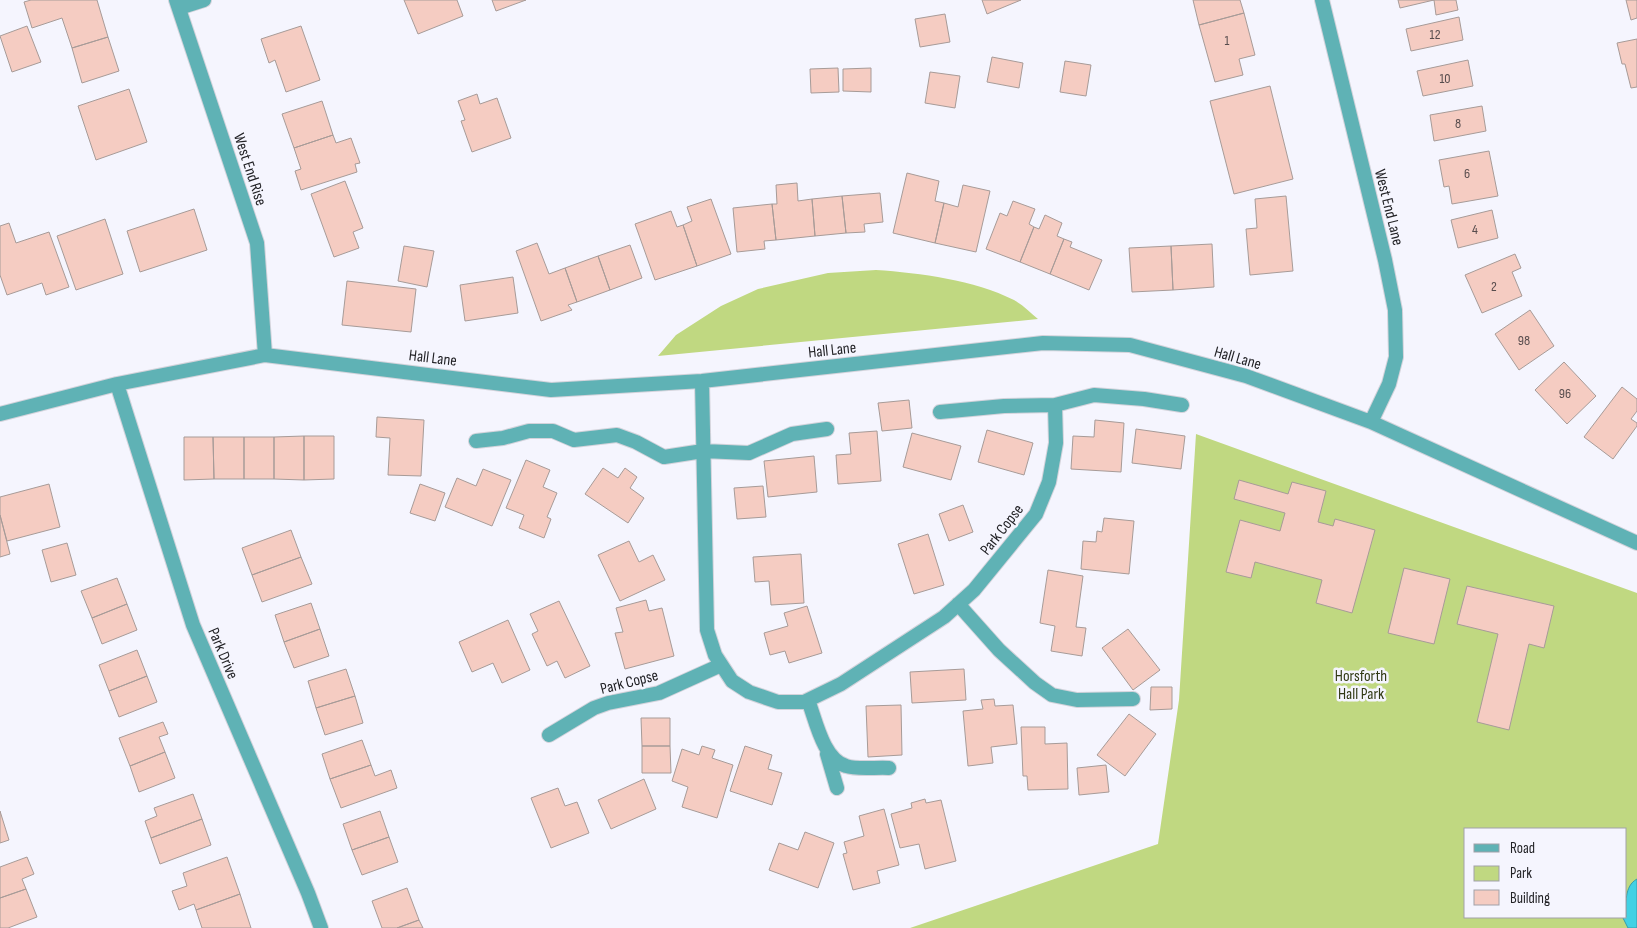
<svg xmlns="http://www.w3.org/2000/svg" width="1637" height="928" font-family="'Sofia Sans Condensed',sans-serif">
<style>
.green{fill:#c0d881;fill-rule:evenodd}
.water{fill:#41d1e4;stroke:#389cab}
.building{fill:#f5ccc2;stroke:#a79b98}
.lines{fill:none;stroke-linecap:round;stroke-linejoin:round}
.minor-casing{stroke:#d3d3db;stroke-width:16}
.minor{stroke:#5fb2b5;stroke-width:14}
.labels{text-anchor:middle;stroke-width:5;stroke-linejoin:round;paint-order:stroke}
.number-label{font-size:14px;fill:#574c4d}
.street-label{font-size:16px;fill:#222226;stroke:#f5f5fe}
.park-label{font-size:16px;fill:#303913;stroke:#f5f5fe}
</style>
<rect width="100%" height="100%" fill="#f5f5fe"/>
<path class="green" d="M876,270c45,3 98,10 138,30 9,5 17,13 24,19l-380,37 18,-21 45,-29 37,-17 70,-16z
M1196,434l441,159v335h-727l248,-84 21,-144zM1466,829h160v88h-160z"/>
<path class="water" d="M1637,879v49h-9l-5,-10 3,-1c0,-13 -2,-31 11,-38z"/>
<path class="building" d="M31,0h66l11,37 -36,11 -10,-30 -30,10 -8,-26z
M404,0h53l6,16 -45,18z
M492,0h34l-30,11z
M982,0h39l-34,14z
M1193,0h47l4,13 -45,12z
M1398,0h58l2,10 -22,5 -2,-15 -34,8z
M1626,0h11v18l-6,2z
M1244,13l11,42 -16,4 4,16 -28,7 -16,-57z
M945,14l5,28 -30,5 -5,-28z
M1459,17l4,23 -52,11 -5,-22z
M27,26l14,36 -29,10 -12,-36z
M301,26l19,54 -34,12 -11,-32 -6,3 -8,-24z
M108,37l11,34 -37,12 -10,-35z
M1637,39v48l-6,1 -6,-24h-3l-5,-21z
M992,57l31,6 -4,25 -32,-6z
M1468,60l5,26 -50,10 -6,-25z
M1065,61l26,4 -5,31 -26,-4z
M838,68l1,24 -28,1 -1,-24z
M871,68v24l-28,-1v-22z
M930,72l30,4 -5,32 -30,-5z
M1270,86l23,93 -59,15 -24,-93z
M129,89l18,53 -51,18 -18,-54z
M477,94l3,10 17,-6 14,40 -39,14 -11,-31 4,-1 -7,-19z
M322,101l11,34 -39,13 -12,-34z
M1482,106l4,25 -52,10 -4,-26z
M333,135l3,8 15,-5 9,25 -5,1 2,8 -56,18 -6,-19 6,-2 -7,-21z
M1489,151l9,45 -46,8 -3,-18 -5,1 -5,-27z
M907,173l32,8 -4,20 9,2 -9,40 -42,-10z
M345,181l18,47 -10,4 6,16 -25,9 -23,-63z
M797,183l1,18 14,-2 3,37 -39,4 -4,-36h5l-1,-19z
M963,185l27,6 -14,61 -41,-9 9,-40 14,4z
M880,193l3,29 -19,2 1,8 -19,1 -4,-37z
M842,196l4,37 -31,3 -3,-37z
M1286,196l7,75 -43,4 -4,-46 11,-1 -2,-29z
M711,199l20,55 -34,12 -14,-41 9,-4 -5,-14z
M1013,201l22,8 -6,15 5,3 -14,35 -34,-13 14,-36 7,3z
M772,204l4,36 -12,1 1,8 -28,3 -4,-44z
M194,209l13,41 -67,22 -13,-41z
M1492,210l6,28 -40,10 -7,-28z
M671,211l6,16 6,-2 14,41 -42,14 -20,-56z
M1045,215l17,8 -5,13 7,3 -14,35 -30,-12 14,-35 5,2z
M105,219l18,55 -47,16 -19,-54z
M9,223l7,20 33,-11 20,55 -23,8 -4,-12 -35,12 -7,-20v-49z
M1064,239l8,3 -2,5 32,13 -13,30 -39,-16z
M537,243l12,31 16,-6 12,34 -9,3 4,5 -31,11 -25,-70z
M1212,244l2,43 -41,3 -2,-44z
M630,245l12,33 -32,12 -12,-34z
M404,246l30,5 -7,36 -29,-6z
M1171,246l2,44 -41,2 -3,-44z
M1515,254l6,14 -9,4 10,24 -40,17 -17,-38z
M598,256l12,34 -33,12 -12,-34z
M513,277l5,36 -53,8 -5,-36z
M347,281l69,8 -5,43 -69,-7z
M1530,310l24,36 -35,24 -24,-36z
M1564,362l32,34 -29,28 -32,-34z
M1622,387l15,12v12l-6,8 6,4v3l-24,33 -29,-22z
M909,400l3,28 -30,3 -4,-28z
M377,417l47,3 -3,56 -33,-1 2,-37 -14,-1z
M1095,420l29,3 -3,49 -50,-3 2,-33 21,1z
M1136,429l49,7 -4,33 -49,-6z
M987,430l46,13 -9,32 -46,-13z
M877,431l4,50 -43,3 -2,-29 15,-1 -2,-21z
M912,433l49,13 -10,34 -48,-13z
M304,436h30v43l-30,1z
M304,436v44l-30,-1v-42z
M184,437h29l1,42 -30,1z
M213,437h31v42h-30z
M244,437h30v42h-30z
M814,456l3,36 -49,5 -4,-36z
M526,460l24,10 -7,17 14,6 -10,24 4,2 -7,19 -25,-10 5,-13 -18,-7z
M603,468l15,10 7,-10 12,9 -7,11 14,10 -16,25 -43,-29z
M483,469l28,11 -19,46 -47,-19 12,-29 19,8z
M1239,480l49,14 4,-12 34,9 -8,31 15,4 2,-7 40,11 -23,83 -36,-10 6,-23 -67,-18 -4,16 -25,-6 14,-52 40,11 5,-18 -51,-14z
M49,484l11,43 -53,14 -7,-26v-18z
M420,484l25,9 -10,28 -25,-8z
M763,486l3,31 -29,2 -3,-31z
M963,505l10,27 -24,9 -10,-27z
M0,515l10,39 -10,3z
M1104,518l30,3 -5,53 -48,-5 2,-28 13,1 1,-11 5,1z
M291,530l10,27 -49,18 -10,-27z
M928,534l16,51 -30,9 -16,-50z
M629,541l10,21 14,-7 12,25 -45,21 -22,-46z
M67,543l9,32 -25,7 -9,-32z
M801,554l3,49 -33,2 -2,-24 -14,1 -2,-25z
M301,557l11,27 -50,18 -10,-27z
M1404,568l46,11 -16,65 -46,-11z
M1048,570l35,6 -7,51 10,1 -4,28 -31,-5 4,-25 -15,-3z
M117,578l10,26 -35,14 -11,-27z
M1467,586l87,20 -10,42 -15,-4 -20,86 -32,-8 21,-88 -41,-10z
M646,600l3,11 13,-3 12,48 -49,13 -10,-36 8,-1 -7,-24z
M559,601l31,65 -25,12 -8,-17 -10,5 -15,-32 6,-3 -8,-17z
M311,603l9,26 -36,13 -9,-27z
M127,604l10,26 -35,14 -10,-26z
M807,606l15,47 -33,10 -4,-12 -15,4 -6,-22 24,-7 -4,-13z
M508,620l22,50 -28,13 -9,-20 -21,9 -13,-30z
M320,629l9,27 -35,12 -10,-26z
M1128,629l32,41 -27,20 -31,-42z
M137,650l10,26 -38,15 -10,-26z
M346,669l9,27 -39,12 -8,-27z
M964,669l2,31 -54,3 -2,-31z
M147,676l10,26 -38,15 -10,-26z
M1151,687h21v22l-22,1z
M355,696l8,27 -38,12 -9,-27z
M994,699l1,7 18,-1 4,39 -26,3 2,16 -25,3 -5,-55 20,-2 -2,-9z
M901,705l1,50 -34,2 -2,-51z
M1129,714l27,20 -31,42 -28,-21z
M641,718h29v28h-28z
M163,722l5,12 -9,3 6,15 -35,14 -11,-28z
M1021,727h24v17l22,-1 1,46 -40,1 -1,-14h-4z
M362,740l9,25 -41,14 -8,-25z
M642,746h28l1,27h-29z
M702,746l13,4 -3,8 21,7 -16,53 -35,-11 6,-20 -16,-6 10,-32 17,6z
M745,746l27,9 -4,14 14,4 -10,32 -42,-14z
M165,752l10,26 -36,14 -9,-26z
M371,765l4,11 16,-6 6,18 -56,20 -11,-29z
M1106,765l3,27 -30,3 -2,-27z
M644,779l12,30 -45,20 -13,-29z
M558,788l7,18 12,-4 12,31 -38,15 -20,-50z
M193,794l9,25 -51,19 -6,-17 12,-5 -3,-8z
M925,799l1,4 15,-3 15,61 -31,8 -6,-25 -19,4 -9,-34 21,-6 -1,-5z
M884,809l15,56 -22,6 3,12 -27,7 -10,-36 4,-1 -3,-11 20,-6 -5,-20z
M0,811l9,29 -9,3z
M380,811l9,26 -37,13 -9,-26z
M202,819l9,26 -51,19 -9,-26z
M805,832l29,11 -16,45 -49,-18 10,-27 19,7z
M389,837l9,25 -36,13 -10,-25z
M27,857l7,17 -12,5 4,10 -26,9v-31z
M227,857l13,37 -44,16 -2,-6 -15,6 -7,-19 15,-5 -4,-13z
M407,888l12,32 -22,8h-15l-10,-27z
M26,889l11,28 -29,11h-8v-30z
M240,894l11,34h-49l-6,-18z
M419,920l4,8h-26z"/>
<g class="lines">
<g class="minor-casing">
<path id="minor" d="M176,0l81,243 8,112
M1322,0l63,260 10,50 1,47 -7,27 -18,38
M179,8l25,-8
M702,381l5,249 8,25 17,26 17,11 29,10h26l37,-18 103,-67 30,-27 62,-76 13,-32 7,-39 -1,-38
M117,384l76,241 115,268 13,35
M940,412l64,-6 51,-1 39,-10 50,4 38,6
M0,414l117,-30 148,-29 286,35 151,-9 341,-38 87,2 116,31 125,46 266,121
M476,441l27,-3 26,-7h24l21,9 43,-5 19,7 28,15 39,-6 46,2 43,-19 35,-5
M958,604l41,46 36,33 17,12 25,5 56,-1
M808,700c8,21 15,59 38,66 11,4 31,1 43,2
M549,735l45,-27 14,-5 51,-10 62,-28
M827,754l10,34"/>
</g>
<use href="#minor" class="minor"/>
</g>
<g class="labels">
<g class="number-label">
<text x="1435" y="39">12</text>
<text x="1227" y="45">1</text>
<text x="1445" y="83">10</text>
<text x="1458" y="128">8</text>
<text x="1467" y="178">6</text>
<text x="1475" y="234">4</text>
<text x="1494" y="291">2</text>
<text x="1524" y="345">98</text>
<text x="1565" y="398">96</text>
</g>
<g class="street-label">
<text transform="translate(251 169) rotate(72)" y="6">West End Rise</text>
<text transform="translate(1390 207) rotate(76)" y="6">West End Lane</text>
<text transform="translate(832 349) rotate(-6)" y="6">Hall Lane</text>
<text transform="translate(433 357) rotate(7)" y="6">Hall Lane</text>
<text transform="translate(1238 357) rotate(16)" y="6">Hall Lane</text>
<text transform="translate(1001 529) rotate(-52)" y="6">Park Copse</text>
<text transform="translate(224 653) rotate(67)" y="6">Park Drive</text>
<text transform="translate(629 681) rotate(-14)" y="6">Park Copse</text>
</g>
<g class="park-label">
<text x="1361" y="681">Horsforth<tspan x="1361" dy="18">Hall Park</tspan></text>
</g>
</g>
<rect x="1464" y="828" width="162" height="90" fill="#f5f5fe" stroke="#a1a1a8"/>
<rect x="1474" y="844" width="25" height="8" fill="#5fb2b5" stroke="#a1a1a8"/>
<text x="1510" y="853" font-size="15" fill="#222226">Road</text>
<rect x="1474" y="866" width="25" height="15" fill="#c0d881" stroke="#a1a1a8"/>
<text x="1510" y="878" font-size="15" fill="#222226">Park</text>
<rect x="1474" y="890" width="25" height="15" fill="#f5ccc2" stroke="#a1a1a8"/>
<text x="1510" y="903" font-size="15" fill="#222226">Building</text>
</svg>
